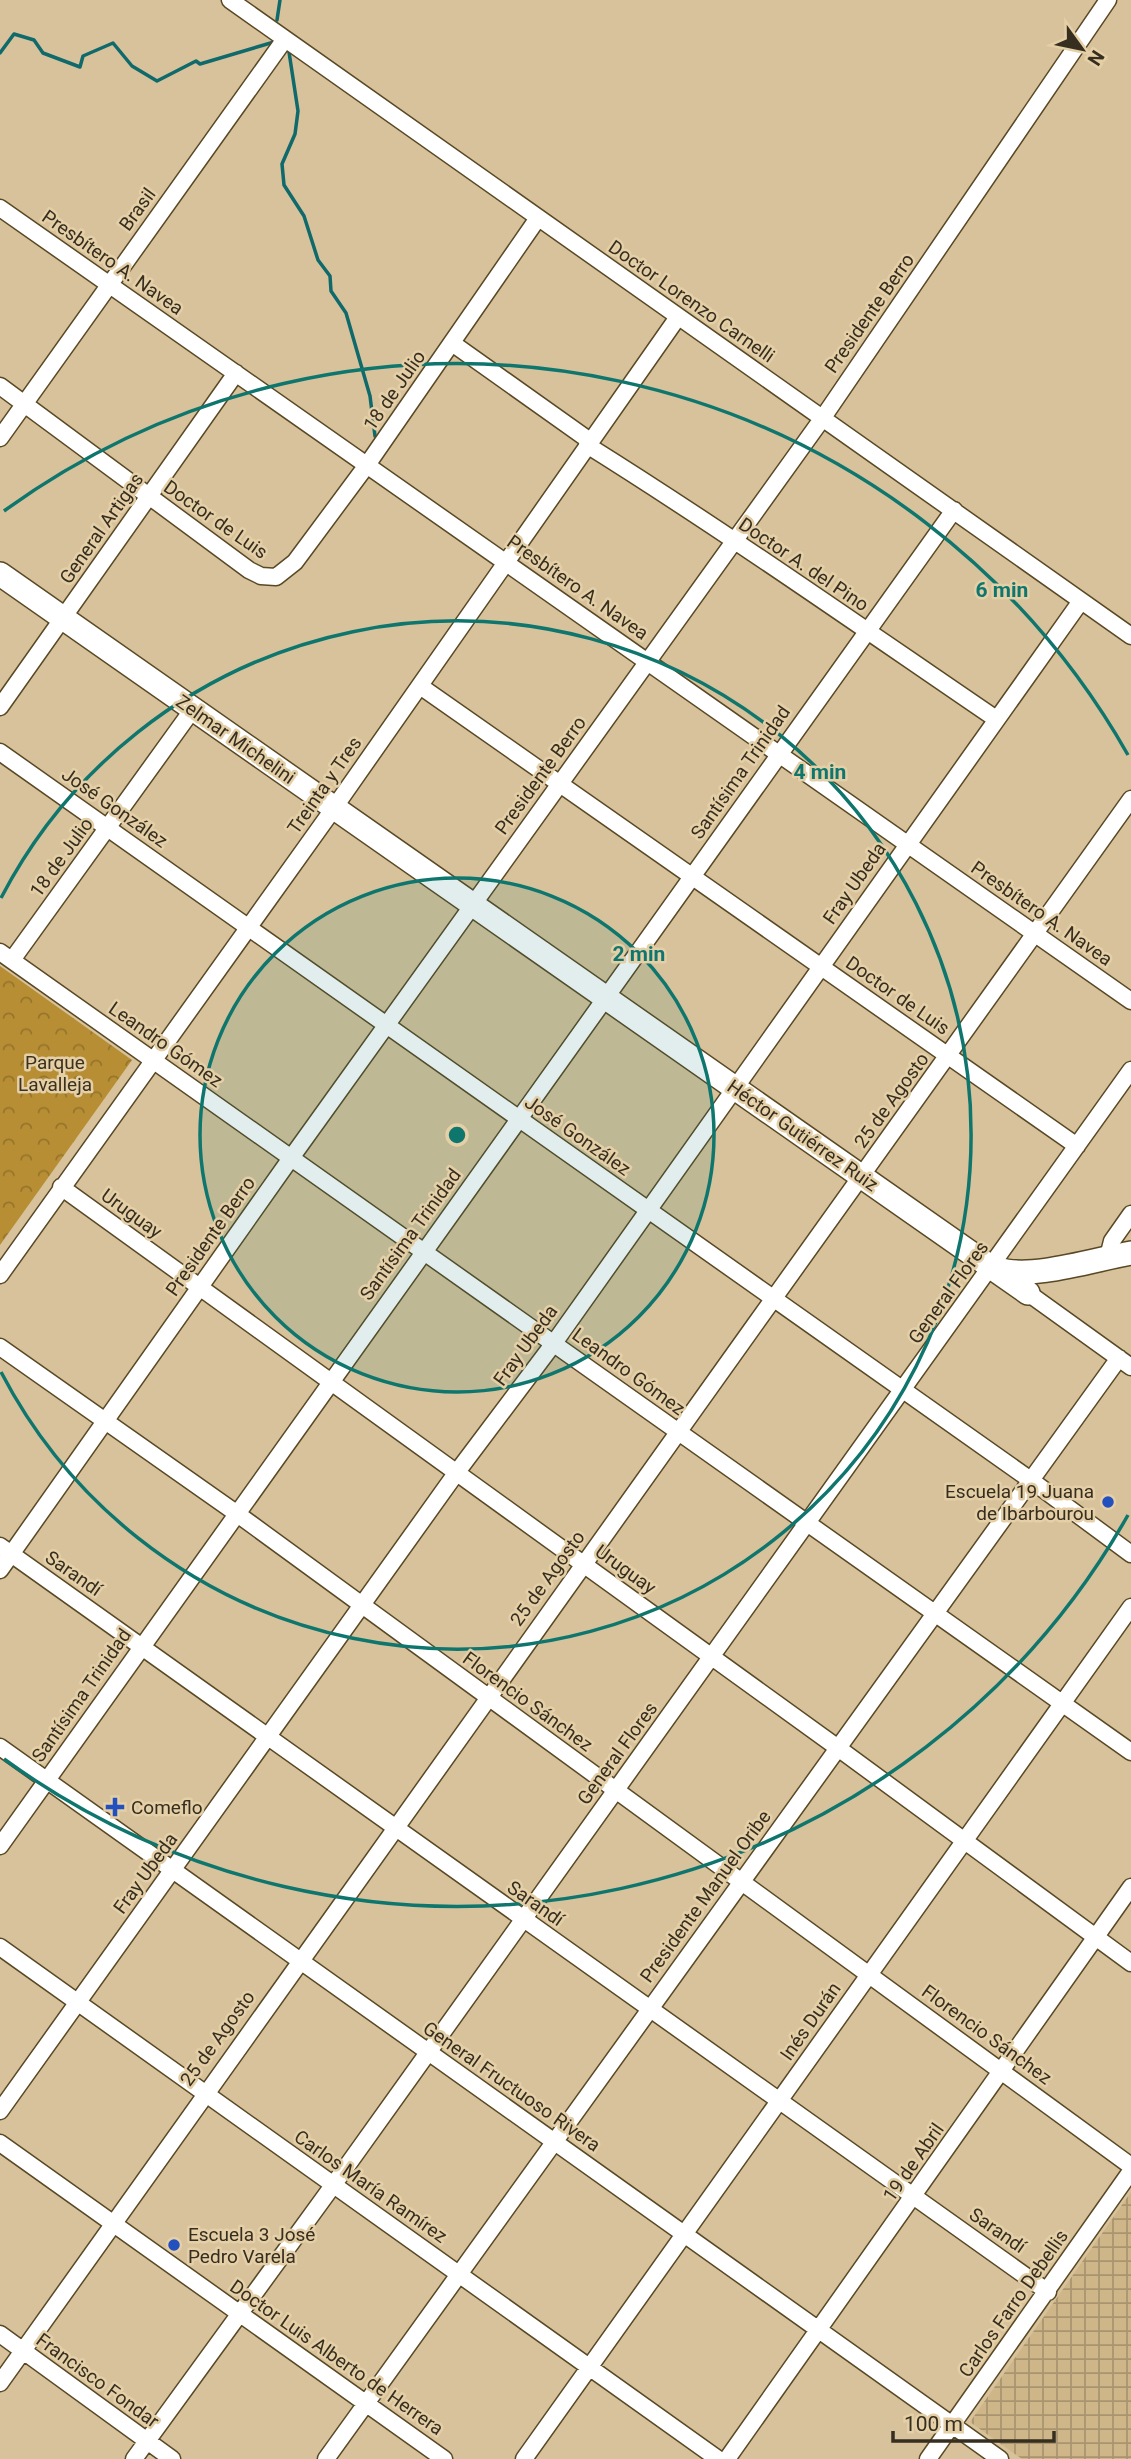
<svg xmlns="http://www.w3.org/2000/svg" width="1131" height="2459" font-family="Roboto,sans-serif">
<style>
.industrial{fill:url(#industrial-grid)}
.park{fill:url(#park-crowns)}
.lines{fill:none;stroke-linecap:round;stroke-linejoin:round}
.stream{stroke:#10696b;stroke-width:3.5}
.minor-casing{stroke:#594824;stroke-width:19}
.highway-casing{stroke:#594824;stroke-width:26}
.minor{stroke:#fff;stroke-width:16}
.highway{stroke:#fff;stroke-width:23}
.ring{fill:none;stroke:#0f766e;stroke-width:3.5}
.poi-dot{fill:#2250be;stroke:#e4cfa7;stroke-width:2.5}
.labels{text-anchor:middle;stroke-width:5;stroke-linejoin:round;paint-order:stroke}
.street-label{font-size:19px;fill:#362e1f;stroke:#e4cfa7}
.park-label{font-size:19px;fill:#3c311c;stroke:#e4cfa7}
.poi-label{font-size:19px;fill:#362e1f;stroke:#e4cfa7;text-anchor:start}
.centre{fill:#0f766e;stroke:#e4cfa7;stroke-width:3.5}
.ring-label{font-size:21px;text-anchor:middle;font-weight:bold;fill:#0f766e;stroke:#e4cfa7;stroke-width:5;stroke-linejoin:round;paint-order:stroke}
</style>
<defs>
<pattern id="industrial-grid" width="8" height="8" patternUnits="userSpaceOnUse" patternTransform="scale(1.75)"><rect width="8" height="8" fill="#ceb688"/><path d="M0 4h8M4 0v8" fill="none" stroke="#a8946f"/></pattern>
<pattern id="park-crowns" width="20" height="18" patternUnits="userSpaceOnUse" patternTransform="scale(1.75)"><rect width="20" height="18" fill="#b78e34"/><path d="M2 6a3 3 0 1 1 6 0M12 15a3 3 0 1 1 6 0" fill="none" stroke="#96742b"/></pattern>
</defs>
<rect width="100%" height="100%" fill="#d7c29b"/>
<path class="industrial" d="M1131,2192v267h-109l-52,-37z"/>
<path class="park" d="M0,966l132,94 -132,185z"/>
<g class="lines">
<path class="stream" d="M277,20l3,-20
M289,52l9,59 -3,23 -13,30 2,21 20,31 14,44 12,16 1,15 15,22 24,83 5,40
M0,53l14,-19 20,6 9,13 37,14 3,-11 30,-13 19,23 25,15 39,-20 4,3 74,-22"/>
<g class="minor-casing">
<path id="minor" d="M230,0l901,636
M0,208l1131,793
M452,343l138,98
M0,386l249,184 12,6 15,1 19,-15 72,-97 171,-247
M0,438l285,-399
M587,445c139,87 274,182 409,274
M420,686l657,460
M0,707l236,-334
M0,752l1032,729 99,73
M0,952l1131,800
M12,960l181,-251
M61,1187l777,561 293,215
M1108,1257l4,-16 19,-27
M0,1275l334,-467 344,-491
M1028,1293l103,74
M0,1347l236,166 895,653
M0,1546l1048,746
M0,1570l291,-412 531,-739 286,-419
M0,1747l1000,712
M0,1846l954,-1336
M0,1947l718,512
M0,2111l457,-639 97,-129 527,-742
M0,2143l444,316
M0,2334l172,125
M0,2383c375,-530 754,-1056 1131,-1584
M134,2459l200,-275 797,-1114
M326,2459l793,-1101
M524,2459l607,-852
M727,2459l404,-572
M928,2459l203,-288"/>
</g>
<g class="highway-casing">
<path id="highway" d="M0,574l1028,719
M998,1269c33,11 98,-10 133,-16"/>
</g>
<use href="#minor" class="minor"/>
<use href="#highway" class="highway"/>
</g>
<circle cx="457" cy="1135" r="257" fill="#0f766e" fill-opacity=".12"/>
<g class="ring">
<circle cx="457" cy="1135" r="257"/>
<path d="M1 898A514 514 0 1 1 1 1372"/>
<path d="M1128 1515A771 771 0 0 1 4 1759M4 511A771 771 0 0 1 1128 755"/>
</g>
<g class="poi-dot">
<circle cx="1108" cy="1502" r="7"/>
<path d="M111.5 1796.5h7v7h7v7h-7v7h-7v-7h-7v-7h7z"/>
<circle cx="174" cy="2245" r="7"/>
</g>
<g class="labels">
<g class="street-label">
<text transform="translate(137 209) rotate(-54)" y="7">Brasil</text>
<text transform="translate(113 262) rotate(35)" y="7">Presbítero A. Navea</text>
<text transform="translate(692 301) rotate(35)" y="7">Doctor Lorenzo Carnelli</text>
<text transform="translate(869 313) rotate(-55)" y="7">Presidente Berro</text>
<text transform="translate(394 390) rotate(-55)" y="7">18 de Julio</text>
<text transform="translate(216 519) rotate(35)" y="7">Doctor de Luis</text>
<text transform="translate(101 528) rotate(-55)" y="7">General Artigas</text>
<text transform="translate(804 564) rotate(34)" y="7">Doctor A. del Pino</text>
<text transform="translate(578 587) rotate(35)" y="7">Presbítero A. Navea</text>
<text transform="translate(236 739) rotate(35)" y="7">Zelmar Michelini</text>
<text transform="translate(740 772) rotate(-55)" y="7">Santísima Trinidad</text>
<text transform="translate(540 775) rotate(-54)" y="7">Presidente Berro</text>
<text transform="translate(324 785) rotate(-55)" y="7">Treinta y Tres</text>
<text transform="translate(115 807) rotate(35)" y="7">José González</text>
<text transform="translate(61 857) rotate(-54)" y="7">18 de Julio</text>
<text transform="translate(854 883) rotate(-55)" y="7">Fray Ubeda</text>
<text transform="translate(1042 913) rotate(35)" y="7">Presbítero A. Navea</text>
<text transform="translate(898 995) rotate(35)" y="7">Doctor de Luis</text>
<text transform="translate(166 1044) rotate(35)" y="7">Leandro Gómez</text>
<text transform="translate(891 1100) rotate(-54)" y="7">25 de Agosto</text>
<text transform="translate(578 1135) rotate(35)" y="7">José González</text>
<text transform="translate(803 1135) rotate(35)" y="7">Héctor Gutiérrez Ruiz</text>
<text transform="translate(132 1213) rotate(36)" y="7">Uruguay</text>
<text transform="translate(410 1234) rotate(-54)" y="7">Santísima Trinidad</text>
<text transform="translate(210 1236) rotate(-55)" y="7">Presidente Berro</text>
<text transform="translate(948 1292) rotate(-54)" y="7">General Flores</text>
<text transform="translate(525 1345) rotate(-54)" y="7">Fray Ubeda</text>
<text transform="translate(629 1371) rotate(36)" y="7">Leandro Gómez</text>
<text transform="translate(626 1569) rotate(36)" y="7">Uruguay</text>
<text transform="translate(74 1573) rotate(35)" y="7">Sarandí</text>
<text transform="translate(547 1578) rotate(-54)" y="7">25 de Agosto</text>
<text transform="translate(81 1695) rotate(-55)" y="7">Santísima Trinidad</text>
<text transform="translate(528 1701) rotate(36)" y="7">Florencio Sánchez</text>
<text transform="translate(617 1753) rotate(-54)" y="7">General Flores</text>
<text transform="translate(145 1873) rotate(-54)" y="7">Fray Ubeda</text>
<text transform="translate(705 1896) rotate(-54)" y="7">Presidente Manuel Oribe</text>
<text transform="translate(536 1903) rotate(35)" y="7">Sarandí</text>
<text transform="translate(810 2021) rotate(-55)" y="7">Inés Durán</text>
<text transform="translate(987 2034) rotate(36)" y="7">Florencio Sánchez</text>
<text transform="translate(217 2038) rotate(-54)" y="7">25 de Agosto</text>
<text transform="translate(512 2086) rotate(35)" y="7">General Fructuoso Rivera</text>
<text transform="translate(913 2162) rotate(-55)" y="7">19 de Abril</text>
<text transform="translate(371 2186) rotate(35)" y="7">Carlos María Ramírez</text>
<text transform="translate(998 2230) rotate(35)" y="7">Sarandí</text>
<text transform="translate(1013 2303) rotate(-55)" y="7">Carlos Farro Debellis</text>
<text transform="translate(337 2357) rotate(35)" y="7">Doctor Luis Alberto de Herrera</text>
<text transform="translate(98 2380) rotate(36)" y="7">Francisco Fondar</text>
</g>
<g class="park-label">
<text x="55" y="1069">Parque<tspan x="55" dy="22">Lavalleja</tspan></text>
</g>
<g class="poi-label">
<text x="1094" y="1498" text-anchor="end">Escuela 19 Juana<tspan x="1094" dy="22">de Ibarbourou</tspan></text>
<text x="131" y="1814">Comeflo</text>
<text x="188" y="2241">Escuela 3 José<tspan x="188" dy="22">Pedro Varela</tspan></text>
</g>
</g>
<circle cx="457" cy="1135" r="10" class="centre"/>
<g class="ring-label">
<text x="1002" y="597">6 min</text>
<text x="820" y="779">4 min</text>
<text x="639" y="961">2 min</text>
</g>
<g transform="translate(1082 49) rotate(123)" stroke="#e4cfa7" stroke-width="5" paint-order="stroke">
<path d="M0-5L12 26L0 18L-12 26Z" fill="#362e1f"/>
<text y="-10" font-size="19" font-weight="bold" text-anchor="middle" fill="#362e1f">N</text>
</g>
<path d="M893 2431v10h161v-10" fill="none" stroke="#362e1f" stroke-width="3.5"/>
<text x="904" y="2431" font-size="21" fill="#362e1f" stroke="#e4cfa7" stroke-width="5" paint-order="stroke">100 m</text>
</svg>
